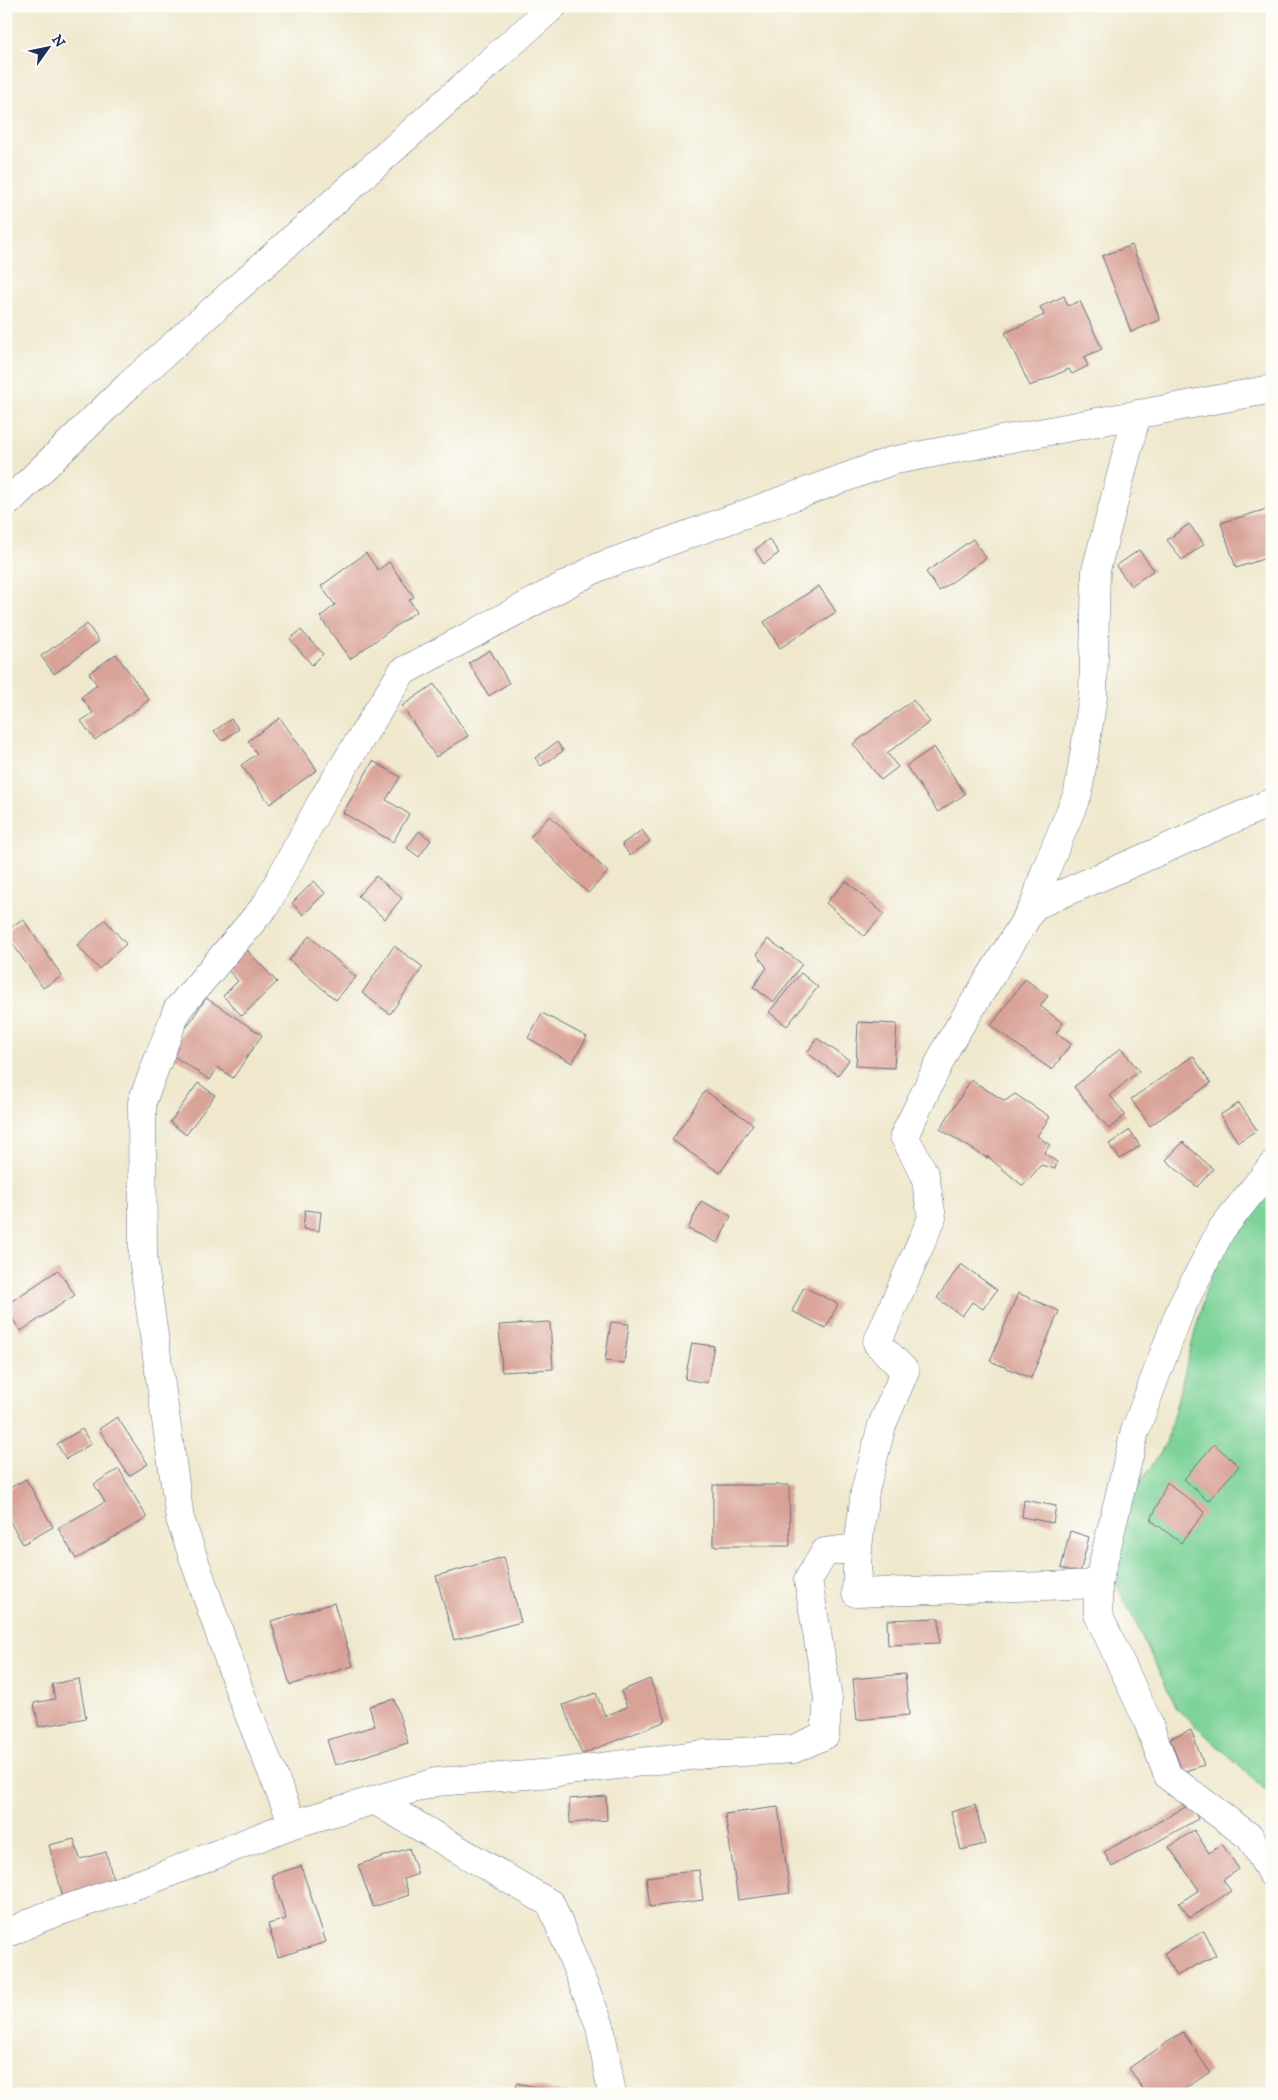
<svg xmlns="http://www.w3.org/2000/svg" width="1278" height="2100" font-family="'IM FELL DW Pica',serif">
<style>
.green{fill:#7bd297;stroke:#4b807a}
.building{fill:#d9a297}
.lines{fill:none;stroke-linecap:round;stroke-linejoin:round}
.minor-casing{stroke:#657085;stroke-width:29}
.minor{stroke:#fff;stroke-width:28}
</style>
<rect width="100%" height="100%" fill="#fdfcf7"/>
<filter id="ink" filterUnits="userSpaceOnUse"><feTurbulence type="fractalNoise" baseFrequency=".02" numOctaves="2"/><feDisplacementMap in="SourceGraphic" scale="10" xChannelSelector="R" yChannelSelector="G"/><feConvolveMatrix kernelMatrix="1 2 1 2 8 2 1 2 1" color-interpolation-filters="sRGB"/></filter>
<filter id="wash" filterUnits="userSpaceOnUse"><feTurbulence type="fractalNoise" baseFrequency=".0096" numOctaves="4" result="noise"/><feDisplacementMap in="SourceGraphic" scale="20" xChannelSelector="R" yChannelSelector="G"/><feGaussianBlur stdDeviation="1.12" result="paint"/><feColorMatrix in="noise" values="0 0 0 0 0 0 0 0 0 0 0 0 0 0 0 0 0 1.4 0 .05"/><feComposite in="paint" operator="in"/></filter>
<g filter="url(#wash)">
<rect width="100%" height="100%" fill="#efe8cd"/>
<path class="green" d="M1272,1143v653l-95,-87 -78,-161 67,-105 41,-157z"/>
<g id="blocks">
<path class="building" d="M1132,245l28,75 -29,12 -29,-76z
M1064,296l4,10 12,-5 22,48 -18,8 4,9 -16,8 -3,-5 -39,17 -25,-53 39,-18 -4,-8z
M1270,508l2,6v42l-36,12 -15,-45z
M1189,524l15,20 -22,16 -15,-20z
M769,539l10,14 -15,11 -9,-14z
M973,539l13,19 -47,33 -13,-19z
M1139,550l15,20 -23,16 -15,-20z
M366,553l12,17 11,-8 25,35 -5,3 8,11 -67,48 -30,-42 15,-12 -14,-19z
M819,586l17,26 -56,36 -16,-26z
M87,624l12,17 -45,33 -13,-18z
M301,630l22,24 -11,11 -22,-26z
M490,650l19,33 -20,13 -20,-33z
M116,654l33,46 -54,40 -14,-19 12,-8 -12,-16 16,-12 -8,-12z
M434,684l34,52 -32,21 -34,-51z
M913,700l17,22 -43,31 11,14 -17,13 -28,-36z
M280,718l37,52 -47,34 -29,-39 16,-11 -9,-13z
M231,719l8,10 -17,12 -8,-10z
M557,742l6,9 -22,15 -6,-8z
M934,747l31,47 -27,18 -32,-46z
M373,761l27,16 -14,23 23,14 -16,28 -50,-29z
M550,816l58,56 -20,21 -58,-56z
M642,830l8,11 -20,15 -8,-12z
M419,831l12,9 -12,17 -12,-9z
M376,876l26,22 -17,21 -27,-23z
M314,881l11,12 -22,22 -11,-12z
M846,881l38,33 -20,22 -38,-33z
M23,919l39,57 -19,12 -37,-54v-4z
M105,920l21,24 -27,25 -22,-24z
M309,936l47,41 -20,23 -47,-40z
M768,939l34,25 -28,38 -21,-15 14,-19 -10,-14z
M394,946l29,21 -33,47 -28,-21z
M246,949l31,33 -35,34 -19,-20 15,-15 -12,-13z
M801,973l17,14 -31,39 -18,-14z
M1025,979l23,17 -8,10 23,17 -7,10 15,11 -19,26 -61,-44z
M206,998l56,37 -29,43 -15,-11 -8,13 -41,-27z
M542,1013l45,24 -15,26 -44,-25z
M858,1022l39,2 -3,44 -38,-2z
M817,1038l32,22 -11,15 -31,-22z
M1121,1048l18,23 -29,24 15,20 -16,14 -35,-42z
M1193,1056l18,27 -61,43 -19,-27z
M971,1080l34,21 10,-7 35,23 -13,19 13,9 -6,8 13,9 -2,7 -14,-4 -18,21 -36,-30v2l-47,-29z
M198,1083l17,12 -29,40 -16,-13z
M705,1091l48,33 -33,49 -48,-33z
M1239,1103l18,27 -19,12 -18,-27z
M1130,1130l10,16 -20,13 -11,-15z
M1183,1142l30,27 -16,18 -31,-27z
M701,1201l30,15 -13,27 -30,-14z
M305,1210l16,2 -2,19 -16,-2z
M961,1264l36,26 -14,19 -11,-7 -10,14 -25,-18z
M58,1270l17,25 -54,36 -15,-21v-5z
M804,1287l34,17 -12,24 -34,-17z
M1018,1293l41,18 -28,67 -41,-17z
M550,1322l3,47 -51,3 -3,-47z
M611,1322l18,2 -5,39 -19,-2z
M692,1343l22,3 -7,37 -22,-4z
M117,1417l31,47 -19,12 -30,-47z
M82,1429l9,15 -25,15 -9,-15z
M1214,1444l25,22 -31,35 -24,-22z
M119,1469l28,49 -71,41 -18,-31 47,-26 -11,-18z
M26,1479l27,48 -30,17 -17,-29v-25z
M1167,1482l38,30 -24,31 -30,-23z
M713,1485h76l1,61h-77z
M1024,1500l32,6 -3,17 -31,-6z
M1070,1531l19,6 -9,36 -19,-5z
M504,1557l17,65 -67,18 -18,-64z
M334,1603l19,63 -63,19 -19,-64z
M939,1618l1,25 -52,2 -1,-25z
M905,1674l4,41 -52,5 -4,-41z
M79,1679l7,39 -47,9 -5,-24 21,-4 -3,-15z
M650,1679l16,42 -84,33 -19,-49 33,-12 9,23 22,-9 -6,-16z
M394,1699l14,44 -73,22 -8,-25 48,-14 -6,-20z
M1191,1730l13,35 -22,7 -12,-34z
M606,1796l1,24 -37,3 -1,-24z
M1191,1804l7,15 -86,48 -8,-15z
M975,1805l10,39 -24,6 -10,-38z
M778,1807l12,86 -52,7 -13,-86z
M1194,1830l15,23 13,-9 17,25 -16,11 8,11 -41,27 -11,-15 20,-13 -30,-43z
M74,1839l6,20 26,-7 9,35 -51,14 -15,-56z
M409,1848l9,26 -14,5 5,16 -36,12 -15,-42z
M301,1866l25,76 -48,15 -10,-33 18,-5 -14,-44z
M699,1870l4,30 -53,7 -4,-30z
M1204,1931l12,24 -40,21 -12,-23z
M1183,2032l27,40 -33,22h-31l-17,-26z
M517,2083l49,10v1h-51z"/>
</g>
</g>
<g filter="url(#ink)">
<use href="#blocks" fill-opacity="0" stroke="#657085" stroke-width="1"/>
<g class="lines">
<g class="minor-casing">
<path id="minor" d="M6,504l122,-118 425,-380
M1034,906l238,-104
M858,1548l-2,45 242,-9v30l50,108 20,54 82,61 22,37
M1098,1584l37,-153 46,-123 40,-78 51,-64
M374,1800l177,104 49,122 12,68
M293,1824l-52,-129 -61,-176 -37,-261 -1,-156 35,-92 89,-105 56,-104 80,-129 197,-105 292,-106 381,-72
M6,1934l37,-17 113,-39 137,-54 143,-42 117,-9 153,-19 88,-5 31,-14 3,-37 -20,-118 17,-28 33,-4 7,-57 17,-66 23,-54 -28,-28 55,-125 -7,-43 -21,-39 44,-91 86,-139 11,-34 33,-79 15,-96 3,-127 41,-156"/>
</g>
<use href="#minor" class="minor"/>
</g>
</g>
<rect width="1278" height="2100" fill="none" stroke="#fdfcf7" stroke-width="25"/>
<g transform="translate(48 48) rotate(57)" stroke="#fdfcf7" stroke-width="4" paint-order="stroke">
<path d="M0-4L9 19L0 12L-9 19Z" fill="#1b2f5e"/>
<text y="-8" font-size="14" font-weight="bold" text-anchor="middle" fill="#1b2f5e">N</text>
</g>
</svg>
